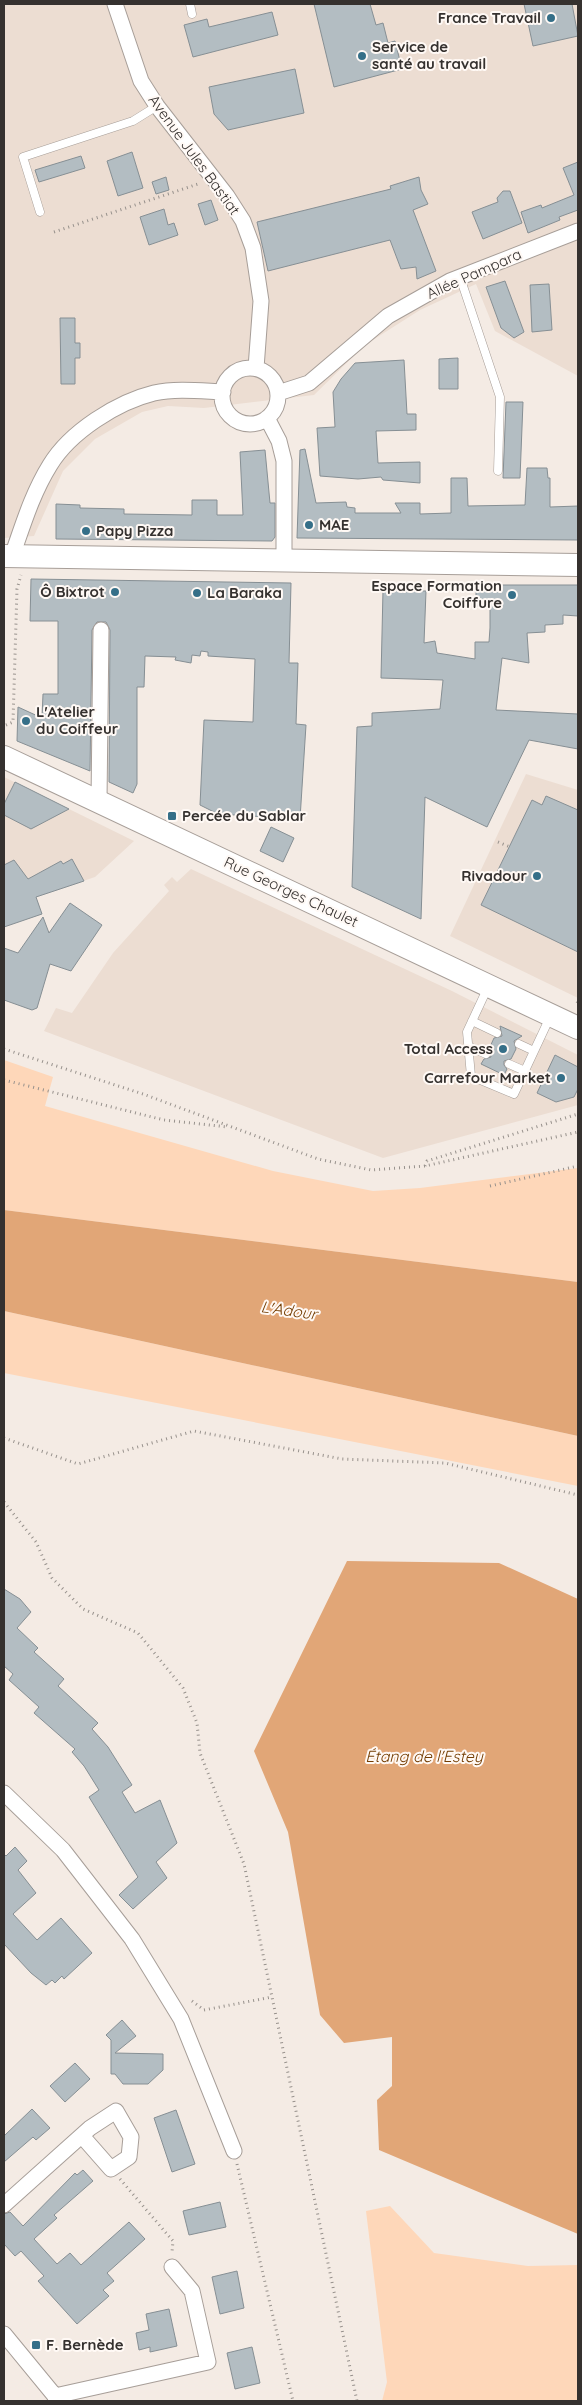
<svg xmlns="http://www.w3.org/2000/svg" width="582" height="2405" font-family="Quicksand,sans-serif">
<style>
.built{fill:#ecddd2}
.green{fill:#fed7b9}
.water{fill:#e1a677}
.building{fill:#b3bdc2;stroke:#868f94}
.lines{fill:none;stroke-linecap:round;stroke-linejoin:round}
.lane-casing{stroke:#a79e98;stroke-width:9}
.street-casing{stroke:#a79e98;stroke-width:17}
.secondary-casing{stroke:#a79e98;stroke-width:24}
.path{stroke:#97918c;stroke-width:3;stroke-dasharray:1 4;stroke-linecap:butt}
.lane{stroke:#fff;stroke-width:8}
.street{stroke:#fff;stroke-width:15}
.secondary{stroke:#fff;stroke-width:22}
.poi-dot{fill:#356f88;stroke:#fff9f5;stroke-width:2}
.labels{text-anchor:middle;stroke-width:4;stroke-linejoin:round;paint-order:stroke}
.poi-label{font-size:15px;font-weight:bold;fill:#35312f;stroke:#fff9f5;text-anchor:start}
.street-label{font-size:15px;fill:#35312f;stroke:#fff9f5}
.water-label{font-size:16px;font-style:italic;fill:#733c00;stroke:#fff9f5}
</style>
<rect width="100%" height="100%" fill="#f4ebe4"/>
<path class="built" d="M4,4h574v372l-83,-45 -19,-47 -56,26 -55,35 -51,50 -110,13 -36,-2 -26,6 -47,27 -32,32 -29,65 -30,2z
M526,774l52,16v208l-128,-62z
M4,777l130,64 -39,36 -59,20 6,17 -38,13z
M191,869l261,122 126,64v50l-195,53 -339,-127 12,-23 16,5 41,-60 56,-62 -5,-6 8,-8 5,5z"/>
<path class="green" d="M4,1060l49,17 -8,29 228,65 100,20 47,-3 158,-20v114l-574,-72z
M4,1311l574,125v50l-574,-113z
M390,2206l44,47 94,13 50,-1v136h-196l5,-19 -21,-171z"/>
<path class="water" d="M4,1210l574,72v154l-574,-125z
M347,1561l152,2 79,36v635l-199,-84 -2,-50 15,-14v-49l-48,6 -24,-28 -32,-183 -34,-81z"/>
<path class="building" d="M314,4h56l6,21 7,-2 5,20 7,-2 7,28 -68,18z
M524,4h48l6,32 -45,10z
M272,12l6,23 -85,22 -9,-32 23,-6 2,8z
M295,69l9,44 -76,17 -14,-16 -5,-27z
M132,152l11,36 -25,8 -11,-35z
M81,156l4,12 -46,14 -4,-12z
M578,162v48l-19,7 1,3 -32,13 -7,-21 20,-7 1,3 32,-13 -11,-27z
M166,177l3,13 -13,4 -4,-12z
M419,177l2,13 7,14 -15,6 23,61 -19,8 -1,-12 -15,2 -11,-29 -122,31 -11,-49 134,-33 -1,-3z
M503,191h7l12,32 -39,16 -11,-27 26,-10 -1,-4z
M211,200l7,20 -13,5 -7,-21z
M164,209l4,16 6,-2 4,12 -29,10 -9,-28z
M505,281l19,51 -10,6 -13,-10 -15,-41z
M549,284l3,46 -20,2 -2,-47z
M60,318h15v25h5v15h-5v26h-14z
M458,358v31h-19v-30z
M404,360l3,54h9v16l-40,1 2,32 42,-1v21l-37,-3 -2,-3 -23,2 -38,-3 -3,-48 18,-1 -2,-35 8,-13 14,-16z
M506,402h17l-3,76h-17z
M305,449l11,54 30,-1 1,5 8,1v5h46l-6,-10h25v11l31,-1v-35h16l1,28 57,-1 2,-37h20l1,10h2v29l28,-1v34l-281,-2 3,-88z
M265,450l5,53h5v34l-3,4 -216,-2v-35l24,1v3l44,1v5l68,1v-15h25v15h26l-3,-63z
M31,579l260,4 -2,80h9l-2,61 10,1 -6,94 -82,-5 -18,-9 4,-85 49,2 2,-63 -47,-3v-4l-7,-1 -1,5 -8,-1 -1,8 -16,-3 1,-3 -31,-1 -1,31h-7v97l-4,9 -24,-11 1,-152 -4,-8h-9l-5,8 -2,141 -73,-30 1,-34 24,11 1,-24h15v-73h-28z
M476,585h102v31l-15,-1v9l-18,1v7l-18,1 2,30 -27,-5 -6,52 82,4v35l-49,-9 -42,87 -62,-30 -4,122 -69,-32 5,-160 15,-1v-13l68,-4 3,-29 -62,-2 2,-88 43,1 -2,52 11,-2 2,12 38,6v-17h14l1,-14v-22h-14z
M15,782l54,27 -38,20 -27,-14v-11z
M546,796l32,14v142l-97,-47 51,-105 10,5z
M271,827l23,11 -11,24 -23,-11z
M72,859l12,22 -48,16 6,17 -38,13v-62l10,-5 14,19 33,-18 2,3z
M70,903l32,22 -31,46 -21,-7 -13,44 -5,2 -28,-10v-52l14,5 25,-36 6,16z
M500,1026l22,10 -8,5 2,8 -5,10 -7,2v4l3,4 -3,6 -23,-11 3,-5 7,-2 -2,-8 5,-11 8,-2z
M555,1055l23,12v22l-4,8 -18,5 -19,-9z
M4,1589l16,10 11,13 -14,16 21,20 -4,4 30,27 -6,7 40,37 -6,6 16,18 24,38 -10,7 13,21 25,-13 17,43 -21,19 11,16 -34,31 -14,-14 19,-18 -49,-80 10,-7 -15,-24 -12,-14 3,-3 -41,-36 5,-6 -30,-27 4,-6 -9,-8z
M15,1847l12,14 -9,9 18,23 -23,21 24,26 24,-22 31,35 -28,26 -2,-3 -7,7 -3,-3 -6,5 -15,-12 -27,-29v-90l2,2z
M122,2020l14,16 -21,17 48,1v16l-15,14h-25l-8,-10h-4v-34l-5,-5z
M75,2063l15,16 -25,23 -15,-16z
M32,2109l18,19 -14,12 -3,-3 -29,25v-26z
M176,2110l19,54 -23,8 -18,-54z
M83,2170l10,11 -39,34 3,3 -23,21 23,25 13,-11 11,12 48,-43 16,17 -38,34 7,8 -11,9 6,6 -32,28 -39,-43 6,-5 -23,-25 -6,5 -11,-12v-30l6,-2 13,14 52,-53 2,2z
M220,2202l6,25 -37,8 -6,-24z
M237,2271l7,37 -24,6 -8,-37z
M169,2309l8,37 -27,6v-5l-11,3 -3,-17 13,-3 -3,-16z
M252,2347l8,36 -25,6 -8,-36z"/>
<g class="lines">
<g class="lane-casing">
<path id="lane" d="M190,4l2,10
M40,212l-17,-55 110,-36 24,-15
M460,277l40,120 -2,74
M488,987l-21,45 4,44 43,18 36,-77
M472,1021l25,12
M519,1044l15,7
M468,1046l18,8
M509,1064l16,7"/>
</g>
<g class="street-casing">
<path id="street" d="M115,4l26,77 16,25 70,90 16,25 10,27 8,53 -5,67
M222 396a28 28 0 1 1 56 0a28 28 0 1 1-56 0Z
M278,393l31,-10 79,-67 62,-35 128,-50
M267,418l12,23 5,20v99
M12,556c11,-31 20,-62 38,-91 20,-33 67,-63 104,-72 22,-5 47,-2 69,-1
M99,801l2,-171
M4,1793l59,57 69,89 49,80 53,132
M4,2205l86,-77 26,-17 15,26 -2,20 -18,12 -29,-33
M4,2334l51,62 1,5
M55,2396l153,-34 -16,-71 -20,-24"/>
</g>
<g class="secondary-casing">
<path id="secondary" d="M4,556l574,9
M4,757l574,271"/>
</g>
<path class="path" d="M54,232l144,-48
M6,725l7,-3 4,-133 4,-14
M498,842l12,5
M577,1003l1,-2
M4,1049l139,45 175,65 53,11 54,-4 153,-34
M4,1080l160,40 64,7
M425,1166l2,-5 151,-47
M490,1186l88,-20
M4,1438l74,26 116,-33 148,28 103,4 133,32
M4,1502l32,40 16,36 31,31 55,24 45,55 14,35 3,30 44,111 113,537
M192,2001l12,9 68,-13
M237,2164l56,237
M120,2179l53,62 -1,11"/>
<use href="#lane" class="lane"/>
<use href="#street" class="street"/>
<use href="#secondary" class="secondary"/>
</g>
<g class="poi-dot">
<circle cx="551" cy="18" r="5"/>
<circle cx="362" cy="56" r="5"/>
<circle cx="309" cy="525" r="5"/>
<circle cx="86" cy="531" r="5"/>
<circle cx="115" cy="592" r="5"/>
<circle cx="197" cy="593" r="5"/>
<circle cx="512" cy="595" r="5"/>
<circle cx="26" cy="721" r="5"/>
<rect x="167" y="811" width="10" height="10" rx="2.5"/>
<circle cx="537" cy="876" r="5"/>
<circle cx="503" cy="1049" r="5"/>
<circle cx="561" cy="1078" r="5"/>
<rect x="31" y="2340" width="10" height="10" rx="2.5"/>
</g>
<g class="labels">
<g class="poi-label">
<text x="541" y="23" text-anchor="end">France Travail</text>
<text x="372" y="52">Service de<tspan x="372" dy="17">santé au travail</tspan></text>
<text x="319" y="530">MAE</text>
<text x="96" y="536">Papy Pizza</text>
<text x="502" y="591" text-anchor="end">Espace Formation<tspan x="502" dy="17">Coiffure</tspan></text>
<text x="105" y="597" text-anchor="end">Ô Bixtrot</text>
<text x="207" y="598">La Baraka</text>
<text x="36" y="717">L'Atelier<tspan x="36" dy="17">du Coiffeur</tspan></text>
<text x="182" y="821">Percée du Sablar</text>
<text x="527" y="881" text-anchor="end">Rivadour</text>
<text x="493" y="1054" text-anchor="end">Total Access</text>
<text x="551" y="1083" text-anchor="end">Carrefour Market</text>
<text x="46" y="2350">F. Bernède</text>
</g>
<g class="street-label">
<text transform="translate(194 155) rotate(54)" y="5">Avenue Jules Bastiat</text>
<text transform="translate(474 274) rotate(-24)" y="5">Allée Pampara</text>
<text transform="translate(291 892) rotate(25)" y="5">Rue Georges Chaulet</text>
</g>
<g class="water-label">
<text transform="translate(289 1310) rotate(8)" y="6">L'Adour</text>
<text x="424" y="1762">Étang de l'Estey</text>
</g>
</g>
<rect width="582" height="2405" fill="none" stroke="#35312f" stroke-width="10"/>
</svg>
